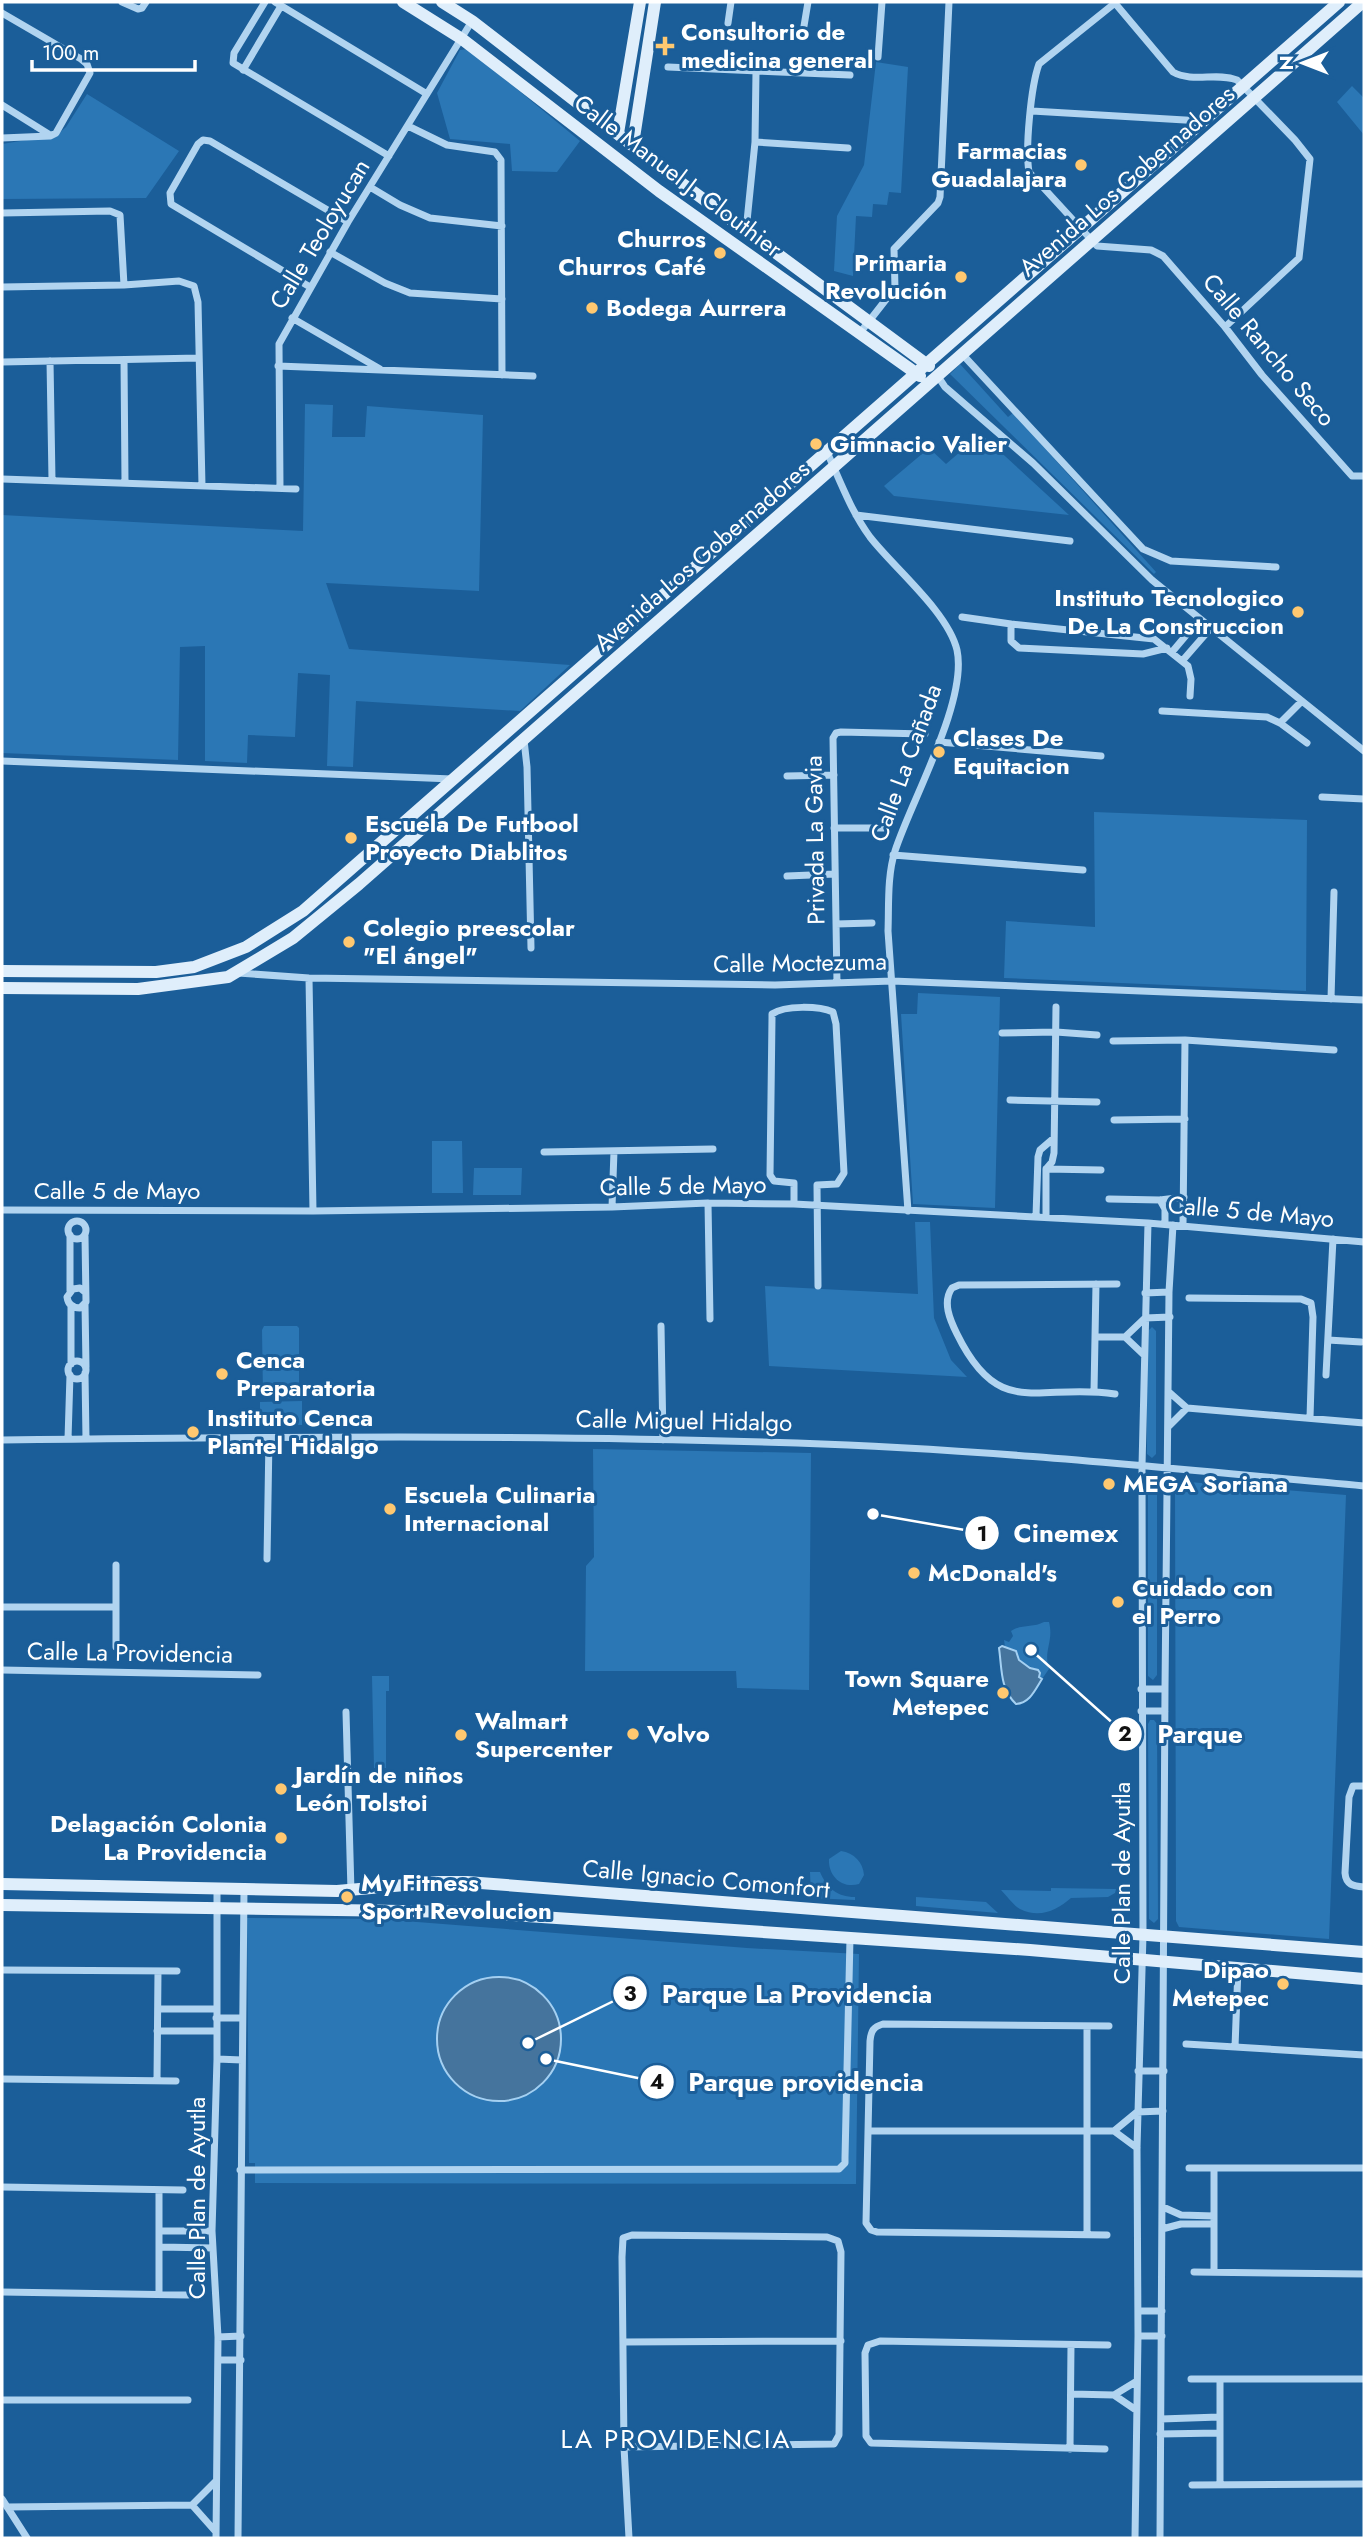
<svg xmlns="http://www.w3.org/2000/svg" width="1366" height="2540" font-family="Jost,sans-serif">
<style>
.green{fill:#2b77b5}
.water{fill:#45749d;stroke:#a4d0f2;stroke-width:2}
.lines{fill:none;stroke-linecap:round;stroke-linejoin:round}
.street{stroke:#b1d4f0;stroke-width:7}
.secondary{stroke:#dfeefb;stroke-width:12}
.poi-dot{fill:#ffc870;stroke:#1b5e99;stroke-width:2.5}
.labels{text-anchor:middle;stroke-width:6;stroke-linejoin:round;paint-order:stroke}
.poi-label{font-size:24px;font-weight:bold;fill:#fff;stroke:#1b5e99;text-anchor:start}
.street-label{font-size:24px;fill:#fff;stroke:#1b5e99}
.neighbourhood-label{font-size:26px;letter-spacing:2px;fill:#fff;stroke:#1b5e99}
.leader{fill:none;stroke:#fff;stroke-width:2.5}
.callout-dot{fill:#fff;stroke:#1b5e99;stroke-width:2.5}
.mark-label{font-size:21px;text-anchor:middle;font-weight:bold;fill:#111}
.callout-label{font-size:26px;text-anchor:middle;font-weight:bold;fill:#fff;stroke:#1b5e99;stroke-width:6;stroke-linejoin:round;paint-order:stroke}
</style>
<rect width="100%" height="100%" fill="#1b5e99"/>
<path class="green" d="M468,49l112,92 -23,31 -45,-1 -2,-27 -60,-5 -13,-46 23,-43z
M876,62l32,5 -7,126 -12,-1 -2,13 -14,-1 -1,13 -16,-1 -3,60 -19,-5 3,-55 27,-51z
M1352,86l12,12v37l-27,-33z
M87,94l92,57 -33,47 -144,1v-55l55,-9 9,-8z
M960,364l48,53 5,-4 143,159 -2,2 -204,-200z
M305,404l28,1 -1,32h33l2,-31 116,9 -4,176 -153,-8 23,66 221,16 -50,46 -164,-10 -3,66 -26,-1 3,-91 -32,-2 -3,64 -47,-2 -1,28 -42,-2v-115l-25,1 -2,113 -176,-7v-238l301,16z
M981,434l88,81 -175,-19 -10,-10 45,-38 17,16z
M1094,812l213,8 -1,171 -302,-13 2,-57 89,6z
M918,993l82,4 -5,211 -82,-4 -12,-190h16z
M432,1141h30l1,52h-31z
M474,1168h48l-1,27h-48z
M915,1222h15l4,96 17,42 16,17 -198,-11 -4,-80 153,8z
M264,1326h33l2,2v67l-3,4 -33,-3 -1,-66z
M1152,1327l4,4v123l-4,4 -5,-4v-122z
M302,1401v24l-42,-1v-22z
M593,1449l218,4 -2,237 -72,-2 -1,-17h-151l1,-105 8,-9z
M1153,1478l4,4v193l-4,5 -5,-4v-193z
M1177,1481l169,14 -17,444 -150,-12 -3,-6 -1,-437z
M1044,1622h5c5,20 -6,28 0,47l-7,10 -8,-10 -15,-9c-2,-8 -6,-12 -14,-13l-1,-7 5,2 4,-6 -2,-5c10,-7 22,-3 33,-9z
M372,1676h17v15h-3v77h-12z
M1150,1720h4l3,4 1,195 -4,4 -5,-4 -1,-195z
M841,1851c13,2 22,11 23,24l-5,9c-17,5 -31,-8 -30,-25z
M810,1872h10c7,16 17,25 35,25v3l-44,-2z
M1051,1888l65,1 -1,4 -7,4 -37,1c-14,12 -31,21 -51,11 -7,-4 -13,-13 -19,-19l50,1z
M916,1897l70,5 12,11 -82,-7z
M247,1918l132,1 368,29 112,6 -3,230 -601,-1v-20h-6z"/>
<path class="water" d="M1002,1646l14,5 3,9 11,8 8,2 2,3 -1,4 3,2c-7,11 -12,24 -26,25 -16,-15 -14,-35 -17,-56z
M437 2039a62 62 0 1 1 124 0a62 62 0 1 1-124 0Z"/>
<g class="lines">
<path class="street" d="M122,2l16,7 4,-1 4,-6
M265,2l-31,51 -1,10 156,93
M275,2l152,92
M1114,2l59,70c20,11 43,0 64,8l58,60 15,19 -11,99 -74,69
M1115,3l-76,61c-8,22 -14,84 -10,108l68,74 54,4 12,6 62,71 37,48 90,101h12
M2,13l79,46 6,5 3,9 -34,60 -6,3 -48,2
M728,23l3,-21
M804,26l4,-24
M878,57l4,-55
M668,67l182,8
M243,70l38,-64
M2,105l48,30
M1032,111l170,10
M408,126l39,19 48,7 6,8 1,215
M755,142l93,6
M370,187l30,18 30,13 72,8
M2,213l108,-2 10,4 4,70
M746,231l9,-89 1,-70
M330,252l55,31 25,10 92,6
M2,287l122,-2 55,-4 15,5 4,16 4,184
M310,287l-139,-83 -1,-11 28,-49 5,-4 7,1 138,81
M292,318l88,51
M859,334l36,-46 -1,-39 44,-46 2,-6 9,-195
M963,355l180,194 28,12 105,6
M124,360l1,122
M50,361l2,119
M2,362l197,-4
M278,366l255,10
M937,375l8,12 88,76 119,117 212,171
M827,452c13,29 24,59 43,85 24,31 78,75 87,113 11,51 -46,151 -62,201 -8,25 -6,55 -7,80l20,280
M2,479l294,10
M280,488l-1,-144 69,-122 124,-201
M856,515l214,26
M962,617l49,7v17l8,7 124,6 24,-6
M1011,624l143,15 34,27 3,13 -1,17
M1172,652l27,-32
M1183,660l27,-31
M1162,711l105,6 13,6 27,20
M1280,723l21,-21
M524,740l3,27 4,181
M939,742l162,14
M2,761l450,18
M787,776l47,-1
M1322,797l42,2
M834,828h50
M893,855l190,15
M787,876l48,-2
M836,924l36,-1
M238,973l71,5 466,7 117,-4 472,19
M309,978l4,233
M837,983l-4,-245 3,-5 5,-1 84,2
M1331,999l3,-107
M1002,1033l54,-1 41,3
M1113,1041l72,-1 149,10
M1010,1100l87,2
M1114,1120l71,-1
M544,1152l169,-3
M1046,1169l55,1
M1109,1199l51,1 24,-3
M1160,1200l5,9v15
M708,1203l2,116
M794,1204v-21l-20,-2 -4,-6 2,-157v-4c13,-9 47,-8 61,-2l3,12 8,149 -7,11 -20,1 1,101
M612,1207l2,-56
M2,1210l311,1 299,-4 96,-4 86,1 354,19 216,19
M1036,1216l2,-59 2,-7 14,-12
M1046,1217v-48l6,-7 2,-9 2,-146
M68 1230a9 9 0 1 1 18 0a9 9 0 1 1-18 0Z
M1183,1225l2,-185
M70,1235v56
M85,1236l1,66 -6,6c-8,0 -12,-4 -13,-11l6,-8 7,-1 5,4
M1145,1293l24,-1
M1189,1298l112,1 10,4 2,14 -3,101
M85,1304l1,63
M71,1306v58
M661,1326l2,114
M1095,1337h30l20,-19 25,-1
M1125,1337l19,18
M1328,1340l33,2
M68 1370a9 9 0 1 1 18 0a9 9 0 1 1-18 0Z
M85,1373l1,66
M1326,1375l7,-136
M1094,1391l2,-107
M1169,1392l18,16 177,15
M1115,1394c-76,-12 -115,28 -158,-60 -7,-14 -15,-32 -5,-46l7,-3 158,-1
M1169,1426l18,-18
M68,1439l2,-64
M2,1440c265,-3 530,-6 795,3 189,6 379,26 567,43
M267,1559l2,-121
M2,1607h114
M116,1647v-82
M2,1670l256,5
M1141,1689h24
M1141,1711h24
M346,1712l5,179
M1364,1786h-11l-4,11 -4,76c1,12 8,13 19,14
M2,1970l175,1
M158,2009h58
M216,2018h26
M157,2031h59
M1186,2044l178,11
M1235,2047l3,-79
M217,2059l25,1
M1138,2071h26
M2,2079l174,2
M157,2081l1,-110
M869,2131h245l23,17
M1114,2131l23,-19 26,-1
M1189,2168h175
M1214,2169v103
M240,2170l599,-1 6,-6v-5l5,-220
M2,2187l181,3
M159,2190v104
M1163,2207l18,8 33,1
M1162,2229l19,-5h33
M160,2231h52
M1087,2234v-208
M1107,2235l-230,-3 -6,-2 -5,-7 4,-182c1,-10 3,-14 13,-17l226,2
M160,2247l53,1
M1194,2272l170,2
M2,2292l186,3
M1138,2311h24
M1138,2336h24
M218,2337l23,-1
M623,2342l218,-1
M218,2360h23
M1191,2379h173
M1220,2379v105
M1071,2394l43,1 22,15
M1114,2395l23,-14
M2,2400h186
M1161,2419l58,-2
M1160,2434l59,-1
M624,2447l210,-3 5,-9 2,-183 -3,-11 -11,-4 -195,-2 -9,3 -1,19 2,190 5,91
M1070,2449l1,-104
M1105,2449l-234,-6 -5,-7 -1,-83 3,-8 12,-4 228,4
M1192,2485l172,-1
M2,2499l25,39
M192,2505l24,27
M7,2507l185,-2 24,-24
M216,2538l2,-201 -6,-106 5,-172v-171
M238,2538l6,-649
M1135,2538l3,-202 -1,-188 6,-213 -1,-469 6,-243
M1160,2538l5,-849 4,-397 4,-67"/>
<path class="secondary" d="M403,2l59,37 197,152 261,185
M442,2l30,19 200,155 257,190
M618,133l22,-131
M633,144l22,-142
M2,971l154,1 38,-5 52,-20 57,-36 1036,-909
M2,988l136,1 90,-12 65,-39 66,-54 1004,-882
M2,1884l335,7 102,-9h28l897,70
M2,1905l465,7 563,38 334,29"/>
</g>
<g class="poi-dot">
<path d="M661.5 35.5h7v7h7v7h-7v7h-7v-7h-7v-7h7z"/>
<circle cx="1081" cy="165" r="7"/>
<circle cx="720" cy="253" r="7"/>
<circle cx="961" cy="277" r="7"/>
<circle cx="592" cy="308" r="7"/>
<circle cx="816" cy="444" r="7"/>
<circle cx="1298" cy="612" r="7"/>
<circle cx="939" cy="752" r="7"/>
<circle cx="351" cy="838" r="7"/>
<circle cx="349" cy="942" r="7"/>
<circle cx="222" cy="1374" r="7"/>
<circle cx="193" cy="1432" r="7"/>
<circle cx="1109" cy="1484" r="7"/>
<circle cx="390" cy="1509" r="7"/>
<circle cx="914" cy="1573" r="7"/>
<circle cx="1118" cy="1602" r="7"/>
<circle cx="1003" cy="1693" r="7"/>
<circle cx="633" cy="1734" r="7"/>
<circle cx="461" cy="1735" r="7"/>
<circle cx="281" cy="1789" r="7"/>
<circle cx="281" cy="1838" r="7"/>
<circle cx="347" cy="1897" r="7"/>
<circle cx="1283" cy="1984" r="7"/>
</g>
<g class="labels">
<g class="poi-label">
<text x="681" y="40">Consultorio de<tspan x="681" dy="28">medicina general</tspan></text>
<text x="1067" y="159" text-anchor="end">Farmacias<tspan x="1067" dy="28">Guadalajara</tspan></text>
<text x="706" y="247" text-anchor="end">Churros<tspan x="706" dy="28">Churros Café</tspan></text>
<text x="947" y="271" text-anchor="end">Primaria<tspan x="947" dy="28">Revolución</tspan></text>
<text x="606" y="316">Bodega Aurrera</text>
<text x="830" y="452">Gimnacio Valier</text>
<text x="1284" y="606" text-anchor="end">Instituto Tecnologico<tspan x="1284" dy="28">De La Construccion</tspan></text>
<text x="953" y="746">Clases De<tspan x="953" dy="28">Equitacion</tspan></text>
<text x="365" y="832">Escuela De Futbool<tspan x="365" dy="28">Proyecto Diablitos</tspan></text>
<text x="363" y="936">Colegio preescolar<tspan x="363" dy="28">"El ángel"</tspan></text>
<text x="236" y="1368">Cenca<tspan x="236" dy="28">Preparatoria</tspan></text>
<text x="207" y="1426">Instituto Cenca<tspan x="207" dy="28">Plantel Hidalgo</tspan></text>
<text x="1123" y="1492">MEGA Soriana</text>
<text x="404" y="1503">Escuela Culinaria<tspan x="404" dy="28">Internacional</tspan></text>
<text x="928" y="1581">McDonald's</text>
<text x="1132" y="1596">Cuidado con<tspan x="1132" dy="28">el Perro</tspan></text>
<text x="989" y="1687" text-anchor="end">Town Square<tspan x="989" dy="28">Metepec</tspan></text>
<text x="475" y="1729">Walmart<tspan x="475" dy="28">Supercenter</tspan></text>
<text x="647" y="1742">Volvo</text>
<text x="295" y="1783">Jardín de niños<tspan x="295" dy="28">León Tolstoi</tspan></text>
<text x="267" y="1832" text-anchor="end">Delagación Colonia<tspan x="267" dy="28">La Providencia</tspan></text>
<text x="361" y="1891">My Fitness<tspan x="361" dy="28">Sport Revolucion</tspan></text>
<text x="1269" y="1978" text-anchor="end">Dipao<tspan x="1269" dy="28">Metepec</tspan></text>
</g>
<g class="street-label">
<text transform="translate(678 176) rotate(37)" y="8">Calle Manuel J. Clouthier</text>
<text transform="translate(1127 181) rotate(-41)" y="8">Avenida Los Gobernadores</text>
<text transform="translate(320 234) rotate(-59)" y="8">Calle Teoloyucan</text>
<text transform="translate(1269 350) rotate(50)" y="8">Calle Rancho Seco</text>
<text transform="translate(702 556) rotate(-41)" y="8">Avenida Los Gobernadores</text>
<text transform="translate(906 763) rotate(-70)" y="8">Calle La Cañada</text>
<text transform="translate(815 840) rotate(-91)" y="8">Privada La Gavia</text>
<text transform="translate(800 963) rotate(-1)" y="8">Calle Moctezuma</text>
<text transform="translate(683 1186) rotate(-1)" y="8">Calle 5 de Mayo</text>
<text x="117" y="1199">Calle 5 de Mayo</text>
<text transform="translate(1251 1212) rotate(5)" y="8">Calle 5 de Mayo</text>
<text transform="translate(684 1421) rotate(1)" y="8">Calle Miguel Hidalgo</text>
<text transform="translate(130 1653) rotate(1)" y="8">Calle La Providencia</text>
<text transform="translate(706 1879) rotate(5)" y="8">Calle Ignacio Comonfort</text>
<text transform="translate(1122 1883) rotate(-90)" y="8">Calle Plan de Ayutla</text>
<text transform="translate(197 2198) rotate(-90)" y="8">Calle Plan de Ayutla</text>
</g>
<g class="neighbourhood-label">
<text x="676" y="2448">LA PROVIDENCIA</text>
</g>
</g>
<path class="leader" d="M873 1514L982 1533M1031 1650L1125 1734M528 2043L630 1993M546 2059L657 2082"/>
<g class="callout-dot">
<circle cx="873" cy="1514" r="7"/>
<circle cx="1031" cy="1650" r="7"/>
<circle cx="528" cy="2043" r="7"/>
<circle cx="546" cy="2059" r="7"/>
<circle cx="982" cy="1533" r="18"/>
<circle cx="1125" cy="1734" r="18"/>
<circle cx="630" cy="1993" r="18"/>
<circle cx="657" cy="2082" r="18"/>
</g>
<g class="mark-label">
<text x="982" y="1541">1</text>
<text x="1125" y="1741">2</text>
<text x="630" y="2001">3</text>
<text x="657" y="2089">4</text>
</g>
<g class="callout-label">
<text x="1066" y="1542">Cinemex</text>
<text x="1200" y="1743">Parque</text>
<text x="797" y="2003">Parque La Providencia</text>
<text x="806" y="2091">Parque providencia</text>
</g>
<rect width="1366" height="2540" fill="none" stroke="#ffffff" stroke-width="7"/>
<g transform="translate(1303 63) rotate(270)" stroke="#1b5e99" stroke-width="5" paint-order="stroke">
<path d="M0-5L12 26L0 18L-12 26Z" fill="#ffffff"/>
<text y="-10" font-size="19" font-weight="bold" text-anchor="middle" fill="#ffffff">N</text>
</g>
<path d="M32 60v10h163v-10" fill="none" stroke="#ffffff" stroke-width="3.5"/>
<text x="42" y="60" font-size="21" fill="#ffffff" stroke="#1b5e99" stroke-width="5" paint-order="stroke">100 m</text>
</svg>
